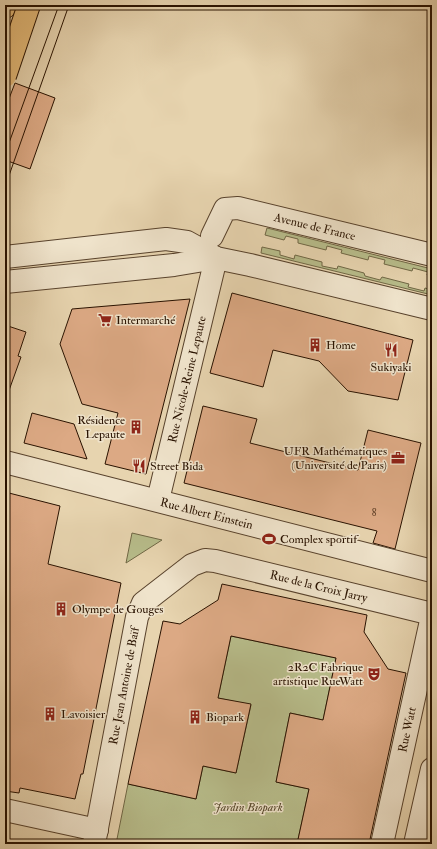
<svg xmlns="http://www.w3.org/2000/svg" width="437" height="849" font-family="'IM FELL Double Pica',serif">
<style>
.green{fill:#b7bc8a;stroke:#706745}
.building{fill:#dca984;stroke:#291200}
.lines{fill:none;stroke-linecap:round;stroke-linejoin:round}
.minor-casing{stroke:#58422c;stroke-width:24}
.major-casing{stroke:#291200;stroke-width:24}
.minor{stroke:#efe3cb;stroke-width:22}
.major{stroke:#e4ba78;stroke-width:22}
.tram{stroke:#291200;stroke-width:1}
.major-bridge-casing{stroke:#291200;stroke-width:24;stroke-linecap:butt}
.major-bridge{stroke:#e4ba78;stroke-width:22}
.labels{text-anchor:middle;stroke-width:3;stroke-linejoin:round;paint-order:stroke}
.number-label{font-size:10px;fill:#563821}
.street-label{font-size:12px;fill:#291200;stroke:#efe3cb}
.poi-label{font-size:12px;fill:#291200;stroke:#efe3cb;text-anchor:start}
.park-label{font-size:12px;font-style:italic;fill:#544529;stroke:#efe3cb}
</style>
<rect width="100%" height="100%" fill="#e7d4af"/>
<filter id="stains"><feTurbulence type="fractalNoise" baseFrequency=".005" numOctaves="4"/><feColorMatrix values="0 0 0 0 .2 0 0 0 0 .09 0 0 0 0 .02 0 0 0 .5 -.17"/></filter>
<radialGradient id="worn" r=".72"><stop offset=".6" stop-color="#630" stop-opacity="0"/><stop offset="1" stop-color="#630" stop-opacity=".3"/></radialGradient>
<path class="green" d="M267,228l165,41v7l-5,-1 1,-3 -15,-4 -1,3 -28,-7 1,-4 -16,-4 -1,4 -27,-7 1,-3 -15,-4 -1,4 -28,-7v-4l-12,-3 -2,4 -19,-5z
M262,247l18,4v4l14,4 1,-4 27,7v4l15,3 1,-3 26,7 1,3 15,4 2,-3 27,7 -1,3 16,4 1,-3 7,2v5l-171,-42z
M132,533l30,7 -36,23z
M231,636l105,22 -13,62 -33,-7 -14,69 33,7 -12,55h-181l12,-60 68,15 7,-33 33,7 15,-68 -33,-7z"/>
<path class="building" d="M15,83l40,15 -25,71 -25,-9v-51z
M232,293l181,47 -15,60 -50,-9 -29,-30 -46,-11 -10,37 -53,-14z
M190,299l-44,175 -41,-10 13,-51 -36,-9 -22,-60 12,-35z
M5,325l21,7 -8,24 3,1 -14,39 -2,-1z
M203,406l54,13 -7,24 108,27 10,-40 53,13 -26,106 -22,-6 4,-12 -193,-48z
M32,413l42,11 13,35 -63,-16z
M5,492l55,14 -12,58 73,19 -38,191h-2l-6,25 -55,-11 -1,5 -14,-2z
M222,584l145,31 -3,17 24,37 18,4 -37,171h-72l12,-55 -33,-7 14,-69 33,7 13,-62 -105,-22 -13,62 33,6 -15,69 -33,-7 -7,33 -68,-15 35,-163 17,3 38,-24z"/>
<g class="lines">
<g class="minor-casing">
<g id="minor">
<path id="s1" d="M212,236l13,-27 13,-1 194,47"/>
<path d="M5,257l161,-18 21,3 29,16 34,7 182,44"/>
<path d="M5,282l169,-17 42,-7"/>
<path id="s2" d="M5,462l427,109"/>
<path id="s3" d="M158,500l58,-242"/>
<path d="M5,810l92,20"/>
<path id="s4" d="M94,844l43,-227 6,-14 49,-38 13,-5 10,1 217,53"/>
<path id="s5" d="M382,844l50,-228"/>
<path d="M415,844l17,-75"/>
</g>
</g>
<g class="major-casing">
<path id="major" d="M5,7l1,-2"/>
</g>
<use href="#minor" class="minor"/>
<use href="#major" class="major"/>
<path class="tram" d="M5,154l54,-149
M5,187l64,-182"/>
<g class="major-bridge-casing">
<path id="major-bridge" d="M5,76l24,-71"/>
</g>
<use href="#major-bridge" class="major-bridge"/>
</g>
<defs>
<g id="supermarket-bare" transform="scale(1.08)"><path d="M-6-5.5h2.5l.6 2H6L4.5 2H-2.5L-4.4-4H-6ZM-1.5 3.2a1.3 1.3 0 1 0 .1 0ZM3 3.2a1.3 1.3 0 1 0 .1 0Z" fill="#8f2418" stroke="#efe3cb" stroke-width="2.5" paint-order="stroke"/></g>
<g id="building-bare" transform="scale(1.08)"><path d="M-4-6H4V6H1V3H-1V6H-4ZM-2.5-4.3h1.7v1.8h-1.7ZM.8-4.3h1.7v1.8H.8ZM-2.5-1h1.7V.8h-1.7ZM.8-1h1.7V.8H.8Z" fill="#8f2418" stroke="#efe3cb" stroke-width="2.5" paint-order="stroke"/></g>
<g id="restaurant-bare" transform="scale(1.08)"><path d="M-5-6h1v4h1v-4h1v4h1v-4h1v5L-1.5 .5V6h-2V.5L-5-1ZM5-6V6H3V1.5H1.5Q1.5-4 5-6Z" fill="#8f2418" stroke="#efe3cb" stroke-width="2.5" paint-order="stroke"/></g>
<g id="office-bare" transform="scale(1.08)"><path d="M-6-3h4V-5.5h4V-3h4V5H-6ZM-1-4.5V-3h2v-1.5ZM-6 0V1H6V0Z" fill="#8f2418" stroke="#efe3cb" stroke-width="2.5" paint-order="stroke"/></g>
<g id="stadium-bare" transform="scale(1.08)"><path d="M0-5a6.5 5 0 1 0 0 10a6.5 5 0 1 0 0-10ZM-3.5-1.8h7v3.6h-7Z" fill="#8f2418" stroke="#efe3cb" stroke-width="2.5" paint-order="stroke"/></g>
<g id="theatre-bare" transform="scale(1.08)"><path d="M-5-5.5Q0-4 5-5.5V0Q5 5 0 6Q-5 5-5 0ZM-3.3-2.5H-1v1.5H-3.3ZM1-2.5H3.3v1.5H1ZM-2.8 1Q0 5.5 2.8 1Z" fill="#8f2418" stroke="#efe3cb" stroke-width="2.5" paint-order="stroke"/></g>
</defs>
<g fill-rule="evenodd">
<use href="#supermarket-bare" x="105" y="320"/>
<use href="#building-bare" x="315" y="345"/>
<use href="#restaurant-bare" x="391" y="350"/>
<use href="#building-bare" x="136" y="427"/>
<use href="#office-bare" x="398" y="458"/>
<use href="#restaurant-bare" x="139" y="466"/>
<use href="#stadium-bare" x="269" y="539"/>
<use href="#building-bare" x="61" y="609"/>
<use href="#theatre-bare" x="374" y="674"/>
<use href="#building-bare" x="50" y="714"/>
<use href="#building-bare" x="195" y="717"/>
</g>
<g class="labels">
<g class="number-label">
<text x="374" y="516">8</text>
</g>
<g class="street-label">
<text dy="4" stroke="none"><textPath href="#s1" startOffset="122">Avenue de France</textPath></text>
<text dy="4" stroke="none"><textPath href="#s3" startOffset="124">Rue Nicole-Reine Lepaute</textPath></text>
<text dy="4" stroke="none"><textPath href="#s2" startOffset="208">Rue Albert Einstein</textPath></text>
<text dy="4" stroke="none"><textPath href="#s4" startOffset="439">Rue de la Croix Jarry</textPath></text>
<text dy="4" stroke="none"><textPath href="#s4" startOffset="161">Rue Jean Antoine de Baïf</textPath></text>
<text dy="4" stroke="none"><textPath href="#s5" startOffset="117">Rue Watt</textPath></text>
</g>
<g class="poi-label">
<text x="116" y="324">Intermarché</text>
<text x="326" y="349">Home</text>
<text x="391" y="371" text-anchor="middle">Sukiyaki</text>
<text x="125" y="424" text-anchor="end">Résidence<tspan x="125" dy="14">Lepaute</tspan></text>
<text x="387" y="455" text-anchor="end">UFR Mathématiques<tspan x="387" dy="14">(Université de Paris)</tspan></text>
<text x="150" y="470">Street Bida</text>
<text x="280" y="543">Complex sportif</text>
<text x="72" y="613">Olympe de Gouges</text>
<text x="363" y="671" text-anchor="end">2R2C Fabrique<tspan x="363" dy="14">artistique RueWatt</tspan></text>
<text x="61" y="718">Lavoisier</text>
<text x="206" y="721">Biopark</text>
</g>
<g class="park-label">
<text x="248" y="811">Jardin Biopark</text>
</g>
</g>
<rect width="437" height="849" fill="none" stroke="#e7d4af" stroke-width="20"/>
<rect x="6" y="6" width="425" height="837" fill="none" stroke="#291200" stroke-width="2"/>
<rect x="10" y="10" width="417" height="829" fill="none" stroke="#291200"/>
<rect width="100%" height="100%" filter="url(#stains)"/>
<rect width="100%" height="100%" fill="url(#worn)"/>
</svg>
